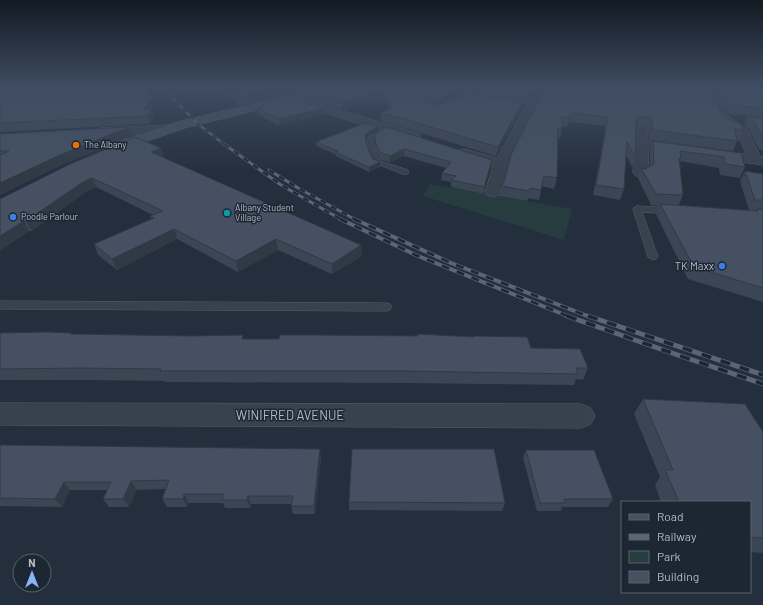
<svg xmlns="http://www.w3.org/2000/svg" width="763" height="605" font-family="Barlow,sans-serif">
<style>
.green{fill:#263c3f}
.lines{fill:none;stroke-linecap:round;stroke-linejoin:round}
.lane-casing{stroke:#565f6c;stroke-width:1}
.street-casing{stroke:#565f6c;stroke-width:1}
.secondary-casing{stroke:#565f6c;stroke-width:1}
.lane{fill:#38414e;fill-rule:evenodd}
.street{fill:#38414e;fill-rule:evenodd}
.secondary{fill:#465061;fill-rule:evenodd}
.rail-far3-casing{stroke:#5a6575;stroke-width:2.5}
.rail-far2-casing{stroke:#5a6575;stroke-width:3}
.rail-far1-casing{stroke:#5a6575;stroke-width:4}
.rail-casing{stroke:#5a6575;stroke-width:5}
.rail-far3{stroke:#1d2633;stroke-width:1.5;stroke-dasharray:5;stroke-linecap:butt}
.rail-far2{stroke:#1d2633;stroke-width:2;stroke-dasharray:6;stroke-linecap:butt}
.rail-far1{stroke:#1d2633;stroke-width:2.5;stroke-dasharray:8;stroke-linecap:butt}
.rail{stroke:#1d2633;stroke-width:3.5;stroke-dasharray:10;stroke-linecap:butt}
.wall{fill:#3b4654;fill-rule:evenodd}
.shaded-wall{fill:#303945}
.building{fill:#455162;stroke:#303945}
.food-dot{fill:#e8710a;stroke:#1d2633;stroke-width:1.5}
.culture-dot{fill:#0f9aa8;stroke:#1d2633;stroke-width:1.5}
.shop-dot{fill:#3f7fe0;stroke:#1d2633;stroke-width:1.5}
.labels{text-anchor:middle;stroke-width:3;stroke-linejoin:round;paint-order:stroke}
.far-poi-label{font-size:9px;fill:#b4bcc9;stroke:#1d2633;text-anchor:start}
.poi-label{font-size:11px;fill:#b4bcc9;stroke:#1d2633;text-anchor:end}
.near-street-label{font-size:13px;fill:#b4bcc9;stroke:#1d2633}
</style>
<rect width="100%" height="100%" fill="#242f3e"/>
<path class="green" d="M430,184l142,25 -8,31 -141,-44z"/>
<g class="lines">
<g class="lane-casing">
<path id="lane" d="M215,87h7l34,22 -5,1z
M436,87h10l43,11 -3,2z
M385,129l5,1 -17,9 1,10 6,12 28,9v4h-6l-29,-12 -5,-13 -1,-10 3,-3z
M637,206l36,2 4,3 -4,3 -31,-2 16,45 -2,2 -3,1 -5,-3 -15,-48z
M0,301l386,2 4,1 2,3 -2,3 -4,1 -386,-2z"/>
</g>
<g class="street-casing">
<path id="street" d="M548,87h12l-25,22 -27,55 -7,28 -2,3 -6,2 -6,-2 -2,-3 8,-26 -34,-10 -2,-3 2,-3 5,-1 33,9 29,-53z
M703,87h10l3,10 11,18 21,15 12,26 3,1v8l-56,-8 -2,-3 2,-3 5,-1 34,4 -9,-22 -14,-7 -7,-8 -10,-20z
M296,97l123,37 2,3 -2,3h-10l-117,-38 -2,-2z
M170,125l4,1 2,3 -2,3 -73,4 -5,-1 -1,-3 1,-3 5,-1z
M641,126l4,1 2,3 1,11 32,5 5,1 2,3 -2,3 -5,1 -32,-5 1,24 -3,3 -5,2 -5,-2 -3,-3 2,-43 2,-3z
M0,403l581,1 10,4 4,8 -4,8 -10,4 -581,-3z"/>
</g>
<g class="secondary-casing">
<path id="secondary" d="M324,87h19l-1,2 -157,39 -69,24 -5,1 -5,-1 -2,-3 2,-3 71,-24z"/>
</g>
<use href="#lane" class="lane"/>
<use href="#street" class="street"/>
<use href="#secondary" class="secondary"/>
<g class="rail-far3-casing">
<path id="rail-far3" d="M162,87l36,37 27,21"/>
</g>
<g class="rail-far2-casing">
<path id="rail-far2" d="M224,144l57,41 61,35
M269,170l29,18 58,32"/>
</g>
<g class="rail-far1-casing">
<path id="rail-far1" d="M340,219l78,37 152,61
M354,219l97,44 139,54"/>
</g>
<g class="rail-casing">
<path id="rail" d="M567,316l102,36 94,32
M588,316l175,59"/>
</g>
<use href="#rail-far3" class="rail-far3"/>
<use href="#rail-far2" class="rail-far2"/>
<use href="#rail-far1" class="rail-far1"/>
<use href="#rail" class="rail"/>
</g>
<path class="wall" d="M0,87l154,18 -3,4 3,8 -5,7 -149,8z
M227,87h90l-68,15 -16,-10z
M323,87h204l7,2 -1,8 -8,7 -3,-1 -1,7 -25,46 -115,-35v-9l9,-3 -4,-11 -44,11 -34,-10 -1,-8zM463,90l14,5 1,1h-15z
M531,87h15l-3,2z
M555,87l153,2 11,20 7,9 18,14 -5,9h-2l-4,10 -84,-11 -1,-10 -2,-4h-10l-1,31 -3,10 -6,-12 -2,34 -4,11 -27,-5 13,-69 -37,-4 -2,5 -5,-1 -2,12 -2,-1 -1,41 -3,11 -12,-3 -3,14 -11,-2 -1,3 -28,-5 2,-10 3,-4z
M714,87h49v30l-35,-3 -11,-18z
M261,104l64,10 -46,12 -21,-12 -1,-6 4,-1z
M748,116l15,2v33l-4,-2 -10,-20 -5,-4z
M129,127l3,9 -68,28 -64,31v-61z
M378,127v4l-9,4 -3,4 1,7 5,12 8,9 -11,5 -33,-16 -1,-2 -19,-8v-4z
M375,134l117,26 -1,7 -6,19 -1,8 -33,-7v-5l-10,-2 1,-7 4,-5 -42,-12 -14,6 -9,-2 -6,-11z
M653,141l88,12 4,14 -5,11 -20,-3 -1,-7 -39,-7 3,34 -4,10 77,6 -7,-1 -9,-29 5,-10 18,3v128l-75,-23 -32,-65 3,-8 -8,-1 -13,-27 3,-10 4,1 5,-3v-15z
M163,157l199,99 -30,18 -54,-24 -40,22 -61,-33 -60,31 -19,-15 -4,-11 57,-25 -1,-3 3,-1 -57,-28 -9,4 -55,40h-3l-29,20v-52l164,-42z
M0,333h71l1,1 172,5 229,-2 1,-1 57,12 57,20 -5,12 -7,-1 -2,6 -171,-2 -238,-1v-1l-76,-1h-89z
M643,399l120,33v120l-1,1 -12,-1v-50h-89l-6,-17 5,-8 -26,-63z
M0,445l321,12 -6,57h-22l-2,-8 1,-2h-41l-1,4h-25l-2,-5h-34l-2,4h-20l-5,-8 4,-10 -29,1 -8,17h-20l-6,-8 4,-9h-37l-8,17 -62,-1z
M526,450l87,49 -5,8h-46l-1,4h-24l-14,-53z
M349,502l156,1 -3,8 -153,-1z"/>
<path class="shaded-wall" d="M281,87h36l-68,15 -2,-8z
M464,88l-1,8 -26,10v-8z
M534,89l-1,8 -8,7 2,-8z
M386,90v8l-44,11v-8z
M430,96l-1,9 -4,3v-9z
M152,98l2,7 -7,11 -4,-6z
M522,102l-1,8 -25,46 2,-9z
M324,108l1,6 -46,12v-7z
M151,109l3,8 -5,7 -2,-8z
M572,113l-3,9 -2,5 2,-9z
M640,117l-3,9 -3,4 2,-9z
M129,127l3,9 -68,28 -64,31v-12l60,-28z
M378,127v4l-9,4 -3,4 -1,-4 4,-4z
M161,148l3,9 -10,3 -3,-8z
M404,149v7l-14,6v-6z
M492,160l-1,7 -6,20 -1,-1z
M380,162v5l-11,5v-5z
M92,178l4,9 -9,4 -55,40 -6,-10 57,-39z
M24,221l5,10 -29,20v-15z
M174,229l3,10 -60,31 -5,-11z
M276,239l2,11 -40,22 -2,-11z
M361,245l1,11 -30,18v-10z
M320,449l1,8 -6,57 -1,-8z
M131,481l6,9 -8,17 -6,-8z
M64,482l6,8 -8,17 -7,-8z
M184,494l5,9 -2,4 -4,-8z
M248,496l3,8 -1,4 -3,-8z"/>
<path class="building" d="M0,87h144l8,11 -9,12 8,-1 -4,7 -147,7z
M236,87h45l-34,7z
M323,87h136l5,1 -27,10 -7,-2 -5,3 1,2 12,4 29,-11 55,8 -24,45 -117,-35 11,-4 -6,-18 -44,11 -35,-10z
M478,87h49l7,2 -7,7 -48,-7z
M555,87h152l12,22 7,9 14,6 4,8 -10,-4 3,13 -84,-11 -1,-9 -3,-4h-9l-4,4 -1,36 -8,-16 -3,48 -28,-4 12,-68 -36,-4 -3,5 -7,-1v11h-4l-1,50 -13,-2 -3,14 -11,-2 -1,3 -28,-5 3,-4 7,-27 27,-53z
M720,87h43v21l-31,-3z
M290,97l34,11 -45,11 -22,-11 8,-2 -4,-2z
M748,116l15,2v21l-9,-19z
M365,123l13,4 -9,4 -4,4 2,11 5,12 8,4 -11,5 -34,-15 3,-1 -22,-9z
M129,127l-69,28 -60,28v-28l9,-4h-9v-17z
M386,127l106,33 -7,24v3l-34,-7 5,-4 -14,-3 9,-11 -47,-13 -14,7 -9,-3 -6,-11v-8z
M135,137l26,11 -10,4 210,93 -29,19 -56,-25 -40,22 -62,-32 -62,30 -18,-15 60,-26 -4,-2 13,-5 -71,-33 -9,4 -57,39h-2l-24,15v-37l68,-34z
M653,141l88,12 4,14 -20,-3 -1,-7 -44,-6 1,7h-2l4,37 -27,-1 -15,-26 4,1 9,-5z
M745,171l18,3v26h-8z
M660,204l98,7 -1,-2h6v79l-69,-21z
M48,332l23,1 -1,1 121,2 52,-1 -1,4h37l1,-4h35l103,1 -1,-2 57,3v-1l53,1 4,11 49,1 8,19h-12l2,6 -174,-3h-244l1,-2 -79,-1 -82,1v-36z
M643,399l102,5 18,28v106l-13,-1v-35h-71l-14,-32h8z
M0,445l320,4 -6,57h-23l2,-10h-45l-1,4h-25l2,-6h-40l-1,5h-21l7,-19 -38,1 -8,18h-20l8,-17h-47l-9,17 -55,-1z
M352,449h142l11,54 -156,-1z
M526,450h68l19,49h-49l1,4h-25z"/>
<linearGradient id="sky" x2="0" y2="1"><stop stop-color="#141a22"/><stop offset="0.51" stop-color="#3f4d63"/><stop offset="1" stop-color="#3f4d63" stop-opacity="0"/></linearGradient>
<rect width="763" height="172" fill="url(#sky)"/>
<circle class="food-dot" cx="76" cy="145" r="4"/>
<circle class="culture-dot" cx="227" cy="213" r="4"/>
<g class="shop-dot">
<circle cx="13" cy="217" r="4"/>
<circle cx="722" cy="266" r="4"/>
</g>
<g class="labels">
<g class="far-poi-label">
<text x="84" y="148">The Albany</text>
<text x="235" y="211">Albany Student<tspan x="235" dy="10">Village</tspan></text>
<text x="21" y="220">Poodle Parlour</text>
</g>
<g class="poi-label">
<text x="714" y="270">TK Maxx</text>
</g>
<g class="near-street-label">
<text x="290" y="420">WINIFRED AVENUE</text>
</g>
</g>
<rect x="621" y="501" width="130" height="92" fill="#1d2633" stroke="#59626f"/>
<rect x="629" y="514" width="20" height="6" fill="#465061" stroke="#59626f"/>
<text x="657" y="521" font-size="12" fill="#b4bcc9">Road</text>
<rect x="629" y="534" width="20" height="6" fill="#5a6575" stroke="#59626f"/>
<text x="657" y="541" font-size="12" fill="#b4bcc9">Railway</text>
<rect x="629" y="551" width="20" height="12" fill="#263c3f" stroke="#59626f"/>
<text x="657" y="561" font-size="12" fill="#b4bcc9">Park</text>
<rect x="629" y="571" width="20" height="12" fill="#455162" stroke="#59626f"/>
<text x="657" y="581" font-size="12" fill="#b4bcc9">Building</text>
<g transform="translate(32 573)"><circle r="19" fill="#1d2633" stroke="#59626f"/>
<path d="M0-3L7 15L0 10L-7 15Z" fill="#8ab4f8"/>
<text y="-6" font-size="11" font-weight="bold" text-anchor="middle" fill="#b4bcc9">N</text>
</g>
</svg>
